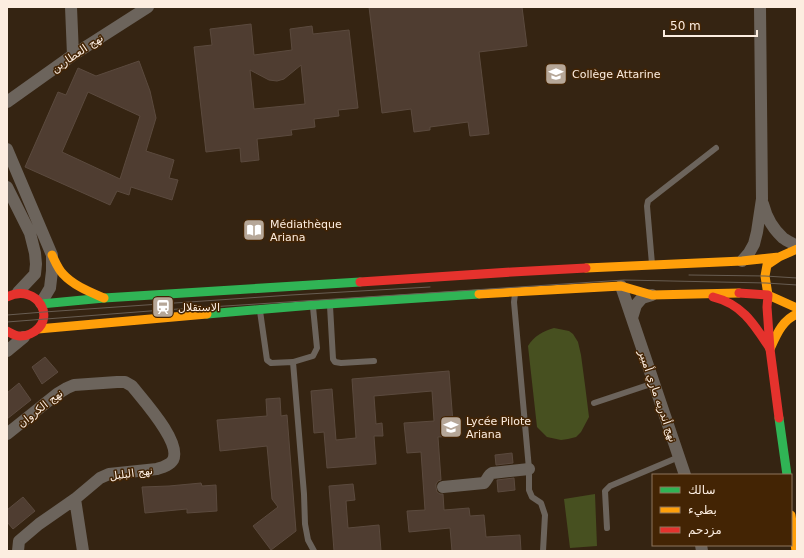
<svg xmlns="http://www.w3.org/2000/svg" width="804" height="558" font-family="'DejaVu Sans','Noto Sans Arabic',sans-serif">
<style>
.green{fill:#475020}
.building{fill:#4f3d31;stroke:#5b4a3e;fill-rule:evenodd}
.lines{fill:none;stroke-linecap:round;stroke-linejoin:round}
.lane{stroke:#6c645c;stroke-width:6}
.street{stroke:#6c645c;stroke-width:12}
.fast{stroke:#30b455;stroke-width:9}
.slow{stroke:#ff9f0a;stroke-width:9}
.jam{stroke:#e5322d;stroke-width:9}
.tram{stroke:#685d52;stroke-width:1}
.labels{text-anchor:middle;stroke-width:3;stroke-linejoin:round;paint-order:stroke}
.street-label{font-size:11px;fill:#fcede0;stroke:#432404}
.poi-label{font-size:11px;fill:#fcede0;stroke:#432404;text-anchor:start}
</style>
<rect width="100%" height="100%" fill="#352412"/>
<path class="green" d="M554,328l15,3 4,3 5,8 3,13 4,30 4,32 -8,15 -5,5 -8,2 -7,1 -14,-3 -10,-10 -9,-81c6,-10 15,-15 26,-18z
M595,494l2,52 -27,2 -6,-49z"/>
<path class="building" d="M369,7h153l5,39 -48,6 10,82 -19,2 -2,-14 -38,5v3l-16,2 -3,-23 -29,4z
M251,24l3,31 38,-5 -2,-21 22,-3 1,8 36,-4 9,78 -20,2 1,6 -25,3 1,8 -24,3 1,5 -35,4 2,21 -18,2 -1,-14 -34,4 -12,-105 18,-2 -2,-16zM301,65l4,39 -51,5 -4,-39 19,10 8,1 7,-2z
M139,61l11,30 6,27 -10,33 28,9 -5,18 9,2 -6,20 -41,-13 -2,8 -12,-4 -7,14 -85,-38 33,-75 8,3 12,-27 18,8zM88,92l52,24 -20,63 -58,-27z
M45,357l13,15 -16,12 -10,-17z
M449,371l5,65 -16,1 3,43 -3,1 -2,3v3l1,5 3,2h3l1,16 25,-2 1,8 14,-1 2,22 34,-2 1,16h-69l-2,-23 -41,4 -2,-21 18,-1 -4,-58 -14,1 -3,-30 30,-2 -2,-30 -58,5 2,28 6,-1 1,13h-9l2,28 -49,4 -3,-36 -10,1 -3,-42 21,-2 4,51 20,-2 -4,-59z
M19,383l12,17 -24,19v-26z
M280,398l1,18 6,-1 9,116 -25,19 -18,-24 25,-19 -6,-8 -5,-53 -47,5 -3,-31 50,-4 -1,-17z
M512,453l1,10 -17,2 -1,-10z
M514,478l1,12 -17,2 -1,-12z
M201,483l1,3 14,-1 1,26 -30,2v-4l-42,4 -3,-26 27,-1z
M353,484l2,16 -9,1 2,27 31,-3 2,26h-47l-5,-65z
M23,497l12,14 -22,18 -6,-7v-12z"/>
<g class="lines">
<path class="lane" d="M652,264l-5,-58 1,-5 68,-53
M515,294l-1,8 15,167v21l3,7 9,6 4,12 -2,36
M330,306l3,53 2,3 6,1 33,-2
M313,307l4,41 -4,8 -20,6 11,132 1,30 3,16 6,11
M260,311l7,49 4,3 22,-1
M594,403l60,-20
M607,528l-2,-37 5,-5 69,-29"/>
<path class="street" d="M71,7l2,48
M7,102l66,-47 75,-48
M7,149l45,106v16l-2,17 -9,15
M7,187l23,46 5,20 1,11 -1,10 -17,18
M763,204c3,12 10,25 20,34 4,3 9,5 14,8
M742,261l7,-8 5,-9 3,-12 5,-33 -2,-192
M621,286l64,189
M632,318l4,-13 6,-7 10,-3
M7,351l17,-14
M7,434l50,-40 10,-6 7,-3 43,-3h8l7,4c11,14 50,56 41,74 -3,5 -10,7 -16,9l-48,5 -9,4 -25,21 -36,25 -20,17 -1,10
M443,487l41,-4c4,-4 4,-8 8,-10l37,-4
M75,499l8,52
M701,545l1,6"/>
<path class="fast" d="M41,304l63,-6 256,-16
M207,314l106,-9 166,-11
M779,418l8,57"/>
<path class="slow" d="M797,249l-18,8 -12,8 -2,11 3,19 29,13
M52,255c3,6 6,14 11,19 11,12 27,18 41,24
M586,268l156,-7 37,-4
M479,294l142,-8 31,9 87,-2
M38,329l169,-15
M770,349c6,-13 12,-29 27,-35
M791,515l5,36"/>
<path class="jam" d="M360,282l152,-10 74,-4
M739,293l29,2 -1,12 3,42 9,69
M7,297c31,-15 52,24 23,37 -9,4 -15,2 -23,-3
M713,297c29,7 41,27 56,50"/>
<path class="tram" d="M689,275l76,1 32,2
M7,315l37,-3 247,-17 139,-8
M7,322l156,-12 265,-17 196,-13 142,3 31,2"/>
</g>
<defs>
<g id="school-square" transform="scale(1.15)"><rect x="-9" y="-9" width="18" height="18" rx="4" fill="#b6a798" stroke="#432404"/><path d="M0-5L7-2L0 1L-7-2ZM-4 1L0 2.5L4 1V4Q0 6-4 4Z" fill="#fff"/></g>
<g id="library-square" transform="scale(1.15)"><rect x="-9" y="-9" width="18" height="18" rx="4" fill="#b6a798" stroke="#432404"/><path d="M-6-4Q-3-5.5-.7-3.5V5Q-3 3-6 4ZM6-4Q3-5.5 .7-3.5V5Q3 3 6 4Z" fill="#fff"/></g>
<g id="station-square" transform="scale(1.15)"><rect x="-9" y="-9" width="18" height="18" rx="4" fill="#b6a798" stroke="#432404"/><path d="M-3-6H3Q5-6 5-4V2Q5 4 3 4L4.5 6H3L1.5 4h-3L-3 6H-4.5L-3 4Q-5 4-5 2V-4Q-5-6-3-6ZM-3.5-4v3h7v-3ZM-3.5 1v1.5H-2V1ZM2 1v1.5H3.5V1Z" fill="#fff"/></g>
</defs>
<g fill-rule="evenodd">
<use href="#school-square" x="556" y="74"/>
<use href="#library-square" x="254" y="230"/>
<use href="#station-square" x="163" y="307"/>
<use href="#school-square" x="451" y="427"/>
</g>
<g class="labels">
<g class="street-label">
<text transform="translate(77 53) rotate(-34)" y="4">نهج العطارين</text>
<text transform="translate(658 396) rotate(71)" y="4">نهج أندريه ماري أمبير</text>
<text transform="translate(40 408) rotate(-38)" y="4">نهج الكروان</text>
<text transform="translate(131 473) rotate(-8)" y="4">نهج البلبل</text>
</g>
<g class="poi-label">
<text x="572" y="78">Collège Attarine</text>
<text x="270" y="228">Médiathèque<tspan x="270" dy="13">Ariana</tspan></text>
<text x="178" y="311">الاستقلال</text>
<text x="466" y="425">Lycée Pilote<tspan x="466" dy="13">Ariana</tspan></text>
</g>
</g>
<rect width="804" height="558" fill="none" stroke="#fcede0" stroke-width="16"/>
<rect x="652" y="474" width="140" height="72" fill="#432404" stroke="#8d745c"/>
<rect x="660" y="487" width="20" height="6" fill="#30b455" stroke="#8d745c"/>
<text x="688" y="494" font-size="12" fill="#fcede0">سالك</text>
<rect x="660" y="507" width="20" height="6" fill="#ff9f0a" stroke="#8d745c"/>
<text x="688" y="514" font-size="12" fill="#fcede0">بطيء</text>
<rect x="660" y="527" width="20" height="6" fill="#e5322d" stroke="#8d745c"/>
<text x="688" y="534" font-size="12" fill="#fcede0">مزدحم</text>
<path d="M664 30v6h93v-6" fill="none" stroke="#fcede0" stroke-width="2"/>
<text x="670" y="30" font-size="12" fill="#fcede0" stroke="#432404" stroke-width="3" paint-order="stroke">50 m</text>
</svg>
